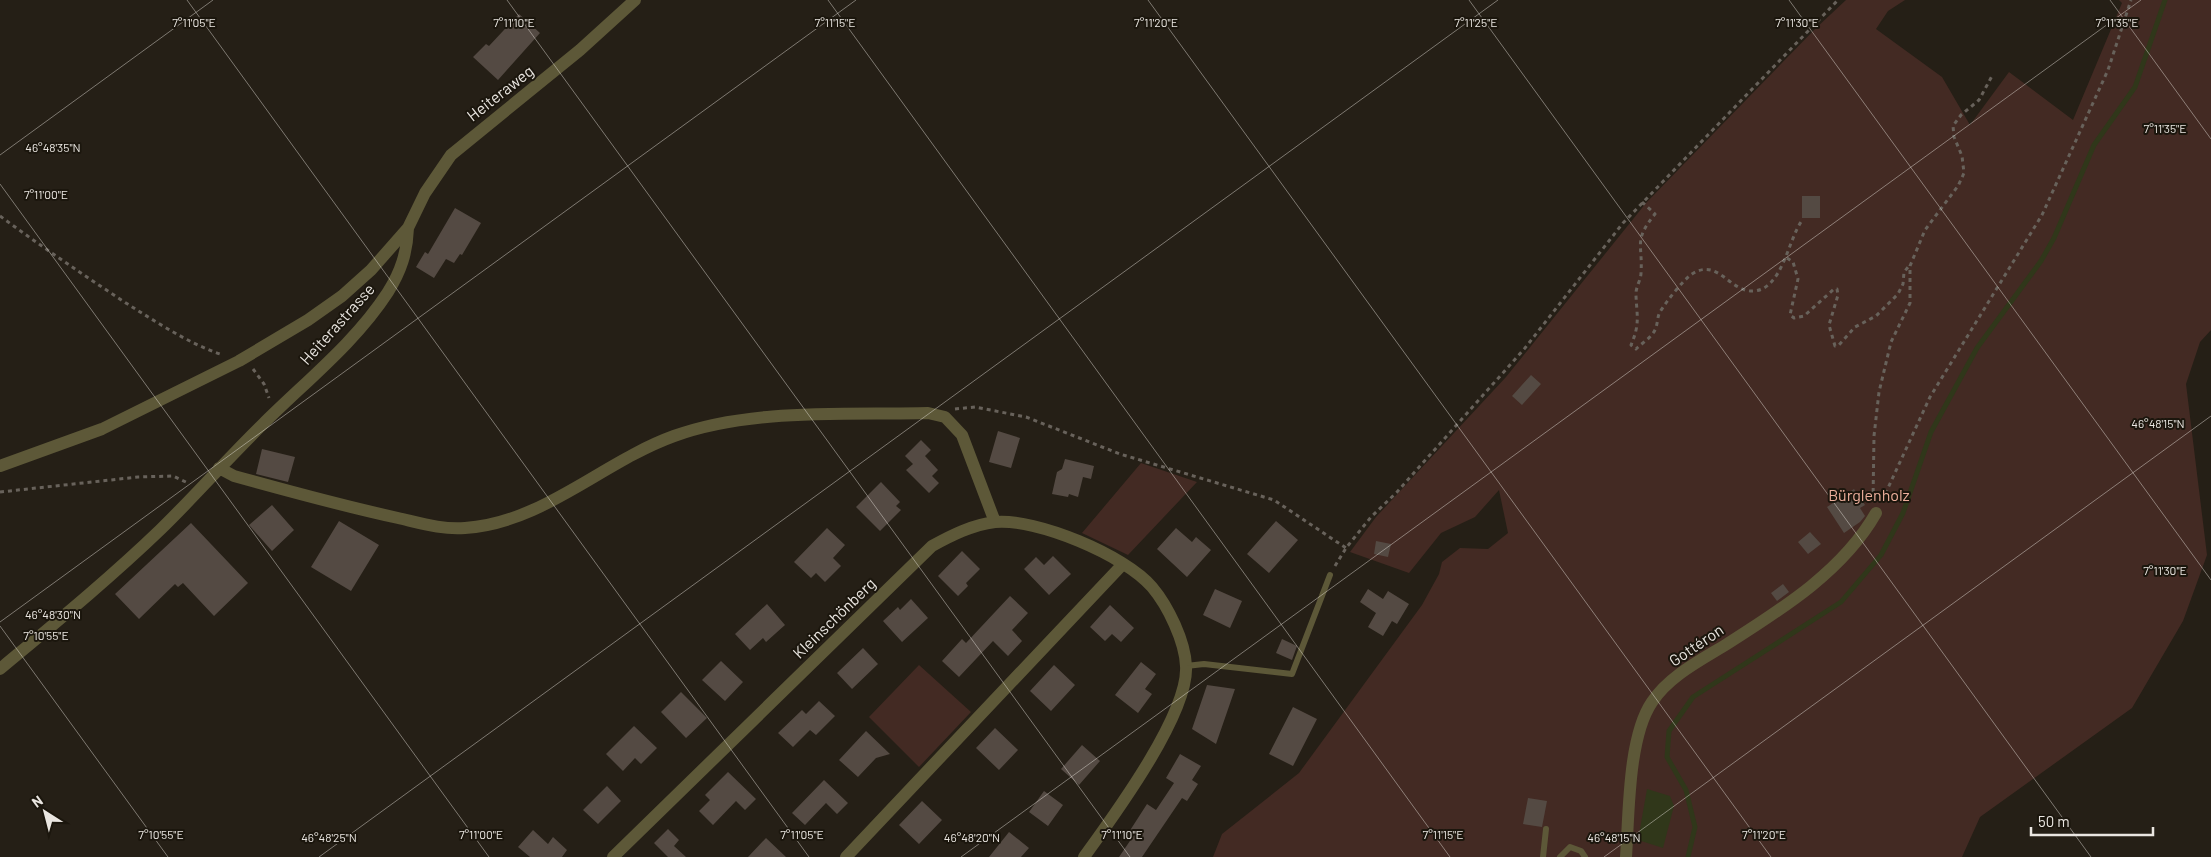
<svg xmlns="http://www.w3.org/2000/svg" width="2211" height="857" font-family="Barlow,sans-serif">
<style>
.green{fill:#432a23}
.water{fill:#30371a}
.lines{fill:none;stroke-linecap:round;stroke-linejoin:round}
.stream{stroke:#30371a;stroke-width:5}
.building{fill:#544a43}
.path{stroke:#68625b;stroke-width:3;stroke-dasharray:4 4;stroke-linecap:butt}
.service{stroke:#5d5838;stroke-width:6}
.minor{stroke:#5d5838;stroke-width:12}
.ticks{fill:none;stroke:#eae6e1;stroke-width:1;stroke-opacity:0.45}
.labels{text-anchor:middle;stroke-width:4;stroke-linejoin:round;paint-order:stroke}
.street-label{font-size:16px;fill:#eae6e1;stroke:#1b160d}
.park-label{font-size:16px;fill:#ecae9b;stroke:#1b160d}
.ticks-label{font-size:12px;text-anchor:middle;fill:#eae6e1;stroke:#1b160d;stroke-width:4;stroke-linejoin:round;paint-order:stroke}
</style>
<rect width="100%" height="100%" fill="#251f16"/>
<path class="green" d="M1846,0h59l-17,11 -12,18 66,48 28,48 39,-53 64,48 49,-117 -3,-3h92v330l-11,12 -14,42 21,171 -24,66 -51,87 -152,109 -18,40h-749l9,-23 77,-61 123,-168 17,-31 3,-12 18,-14 28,1 20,-16 -9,-43 -24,27 -34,16 -32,40 -59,-21 26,-35 130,-140 140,-174 169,-174z
M1141,463l56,19 -69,73 -46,-22z
M919,665l52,47 -52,55 -50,-50z"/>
<path class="water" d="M1647,789l23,7 4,10 -11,42 -25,-8z"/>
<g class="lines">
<path class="stream" d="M1688,857l7,-30 -9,-37 -19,-33 2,-26 24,-34 148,-95 40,-47 22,-42 28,-81 46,-84 64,-87 13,-23 40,-93 41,-58 30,-87"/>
</g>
<path class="building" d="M519,14l21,19 -42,47 -25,-23 13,-13 3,2z
M1802,196h18v22h-18z
M455,208l26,15 -19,32 -2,-1 -6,9 -8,-4 -12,19 -18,-11 9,-15 3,2z
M1531,375l10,9 -19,21 -10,-9z
M998,431l22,7 -9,30 -22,-6z
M921,440l10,10 -6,6 13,14 -6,6 7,7 -10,10 -23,-23 7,-6 -8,-8z
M262,449l33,8 -7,25 -32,-8z
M1065,459l29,7 -3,13 -8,-2 -5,20 -9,-3 -1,3 -16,-3 5,-22 5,-3z
M881,482l19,20 -4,4 5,4 -21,21 -24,-24z
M1854,489l11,16 -5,3 5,8 -5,6 -16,11 -17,-26z
M272,505l22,25 -22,21 -23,-26z
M339,521l40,24 -28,46 -40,-24z
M1276,521l22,19 -29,33 -22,-19z
M191,523l57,60 -34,33 -31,-33 -5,4 -3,-3 -36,35 -24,-25z
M827,528l18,17 -12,13 8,8 -16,16 -9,-9 -5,5 -17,-16z
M1176,528l16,14 4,-5 15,13 -24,27 -30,-28z
M1810,532l11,12 -13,10 -10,-12z
M1376,541l15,3 -3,13 -14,-3z
M962,551l18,18 -14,14 2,3 -10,10 -20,-20z
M1053,556l18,18 -22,21 -25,-26 12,-12 8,8z
M1783,584l6,8 -12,9 -6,-8z
M1215,589l27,12 -12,27 -27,-13z
M1368,589l15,10 5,-8 21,13 -12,20 -5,-3 -9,15 -15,-9 8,-14 -16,-11z
M1010,596l18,17 -16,17 10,11 -14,15 -15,-15 -34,36 -17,-16 20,-22 4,4z
M911,599l17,19 -26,24 -19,-21 15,-14 2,3z
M767,604l18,21 -19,17 -3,-4 -13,12 -15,-16z
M1110,605l24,23 -13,14 -9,-8 -7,7 -15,-14z
M1282,639l15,7 -5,14 -16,-7z
M863,648l15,16 -26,25 -15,-16z
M721,661l22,21 -18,19 -23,-21z
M1141,662l15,12 -11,15 7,5 -14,19 -23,-18z
M1054,665l21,20 -24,26 -21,-20z
M1207,685l28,4 -19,55 -24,-15z
M681,692l26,26 -21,20 -25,-26z
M819,701l16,15 -19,19 -6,-5 -17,17 -15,-14 24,-23 4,4z
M1293,707l24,12 -24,47 -24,-12z
M634,726l23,22 -16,16 -6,-6 -12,13 -17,-17z
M995,728l23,22 -19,20 -23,-22z
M866,731l24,23 -14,4 -18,19 -19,-17z
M1082,745l18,16 -21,24 -18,-16z
M1180,754l21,12 -9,14 6,4 -11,17 -5,-3 -40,59h-23l15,-22 -5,-3 18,-28 9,6 18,-27 -8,-5z
M728,772l28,27 -11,11 -9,-9 -23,24 -14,-14 11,-11 -5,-5z
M824,780l24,23 -11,11 -11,-11 -21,22 -13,-12z
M607,786l14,15 -23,23 -15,-14z
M1044,791l19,14 -15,21 -19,-14z
M1528,798l19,3 -5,26 -19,-3z
M922,801l20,19 -23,24 -20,-19z
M668,829l11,11 -5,6 12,11h-18l-14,-14z
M533,830l15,14 5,-7 14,13 -5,7h-32l-12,-10z
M1009,832l20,16 -8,9h-32z
M766,838l20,19h-38z"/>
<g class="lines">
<path class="path" d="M1642,202l13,12c-22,27 -12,30 -14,59 0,7 -6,15 -5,23 1,21 4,28 -5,49l5,4c6,-6 15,-11 19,-19 3,-6 2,-13 5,-18 6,-10 23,-32 32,-38 26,-17 38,19 62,17 28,-2 34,-50 47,-69
M0,216c42,31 85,60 129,89 29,18 59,38 91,49
M1787,258l6,4 5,17 -8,36 4,3 10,-2 30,-27h3l1,6 -9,30 6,21 4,-1 16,-18 21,-11 22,-22 5,-10 1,-12 5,-6
M253,369l11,15 5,14
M955,409l20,-2 51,10 94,37 154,46 72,48
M0,492l138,-15 35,-1 15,7
M1873,500l1,-64 5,-44 12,-50 19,-39v-37l15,-36 33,-44 6,-13 -2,-17 -8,-19 -1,-11 8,-11 18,-15 13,-24
M1882,501l48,-104 112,-182 66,-145 23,-70
M1335,566l11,-18 25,-31 26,-25 128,-144 98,-125 215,-223"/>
<path class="service" d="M1186,666l18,-2 88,10 38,-99
M1543,857l3,-28
M1560,857l10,-10 11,4 4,6"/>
<path class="minor" d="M0,466l102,-37 137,-68 69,-41 34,-24 29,-26 37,-42 17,-35 26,-38 129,-105 55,-50
M219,468l15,8c54,15 109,30 164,42 22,5 45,12 67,10 78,-5 137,-66 209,-92 77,-28 172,-21 254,-23l17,4 17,18 33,87
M0,669c54,-45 109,-90 160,-139 35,-34 68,-72 103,-106 42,-42 92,-81 125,-132 13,-21 19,-39 20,-64
M613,857l319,-311c20,-11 40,-21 63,-24 41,-4 130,33 157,65 16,19 33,54 34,79 3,48 -73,151 -102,191
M846,857l277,-293
M1626,857c3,-43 2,-120 26,-155 17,-26 49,-42 75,-58 55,-35 116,-73 149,-131"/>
</g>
<path class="ticks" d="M187,0l622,857M507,0l623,857M828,0l622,857M1148,0l623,857M1469,0l622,857M1789,0l422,580M2110,0l101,139M0,155l213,-155M0,184l489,673M0,622l856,-622M0,626l168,231M319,857l1179,-857M961,857l1180,-857M1604,857l607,-441"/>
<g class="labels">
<g class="street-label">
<text transform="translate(500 93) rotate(-38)" y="6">Heiteraweg</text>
<text transform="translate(337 324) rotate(-48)" y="6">Heiterastrasse</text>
<text transform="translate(834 618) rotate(-44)" y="6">Kleinschönberg</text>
<text transform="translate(1696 645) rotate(-34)" y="6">Gottéron</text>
</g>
<g class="park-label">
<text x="1869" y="501">Bürglenholz</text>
</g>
</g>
<g class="ticks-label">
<text x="194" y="27">7°11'05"E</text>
<text x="514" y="27">7°11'10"E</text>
<text x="835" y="27">7°11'15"E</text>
<text x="1156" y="27">7°11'20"E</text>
<text x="1476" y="27">7°11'25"E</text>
<text x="1797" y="27">7°11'30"E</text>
<text x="2117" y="27">7°11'35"E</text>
<text x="2165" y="133">7°11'35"E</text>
<text x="53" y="152">46°48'35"N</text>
<text x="46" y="199">7°11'00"E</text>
<text x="2158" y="428">46°48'15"N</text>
<text x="2165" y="575">7°11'30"E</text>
<text x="53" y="619">46°48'30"N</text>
<text x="46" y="640">7°10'55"E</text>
<text x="161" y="839">7°10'55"E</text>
<text x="481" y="839">7°11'00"E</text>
<text x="802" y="839">7°11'05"E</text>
<text x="1122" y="839">7°11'10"E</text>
<text x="1443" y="839">7°11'15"E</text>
<text x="1764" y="839">7°11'20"E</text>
<text x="329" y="842">46°48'25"N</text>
<text x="972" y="842">46°48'20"N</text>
<text x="1614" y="842">46°48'15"N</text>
</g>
<g transform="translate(45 812) rotate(324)" stroke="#1b160d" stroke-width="4" paint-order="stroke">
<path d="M0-4L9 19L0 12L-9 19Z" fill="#eae6e1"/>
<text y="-8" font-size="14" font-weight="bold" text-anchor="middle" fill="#eae6e1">N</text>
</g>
<path d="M2031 827v8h122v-8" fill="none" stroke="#eae6e1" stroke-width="2.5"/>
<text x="2038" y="827" font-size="15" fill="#eae6e1" stroke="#1b160d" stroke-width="4" paint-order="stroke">50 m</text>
</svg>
